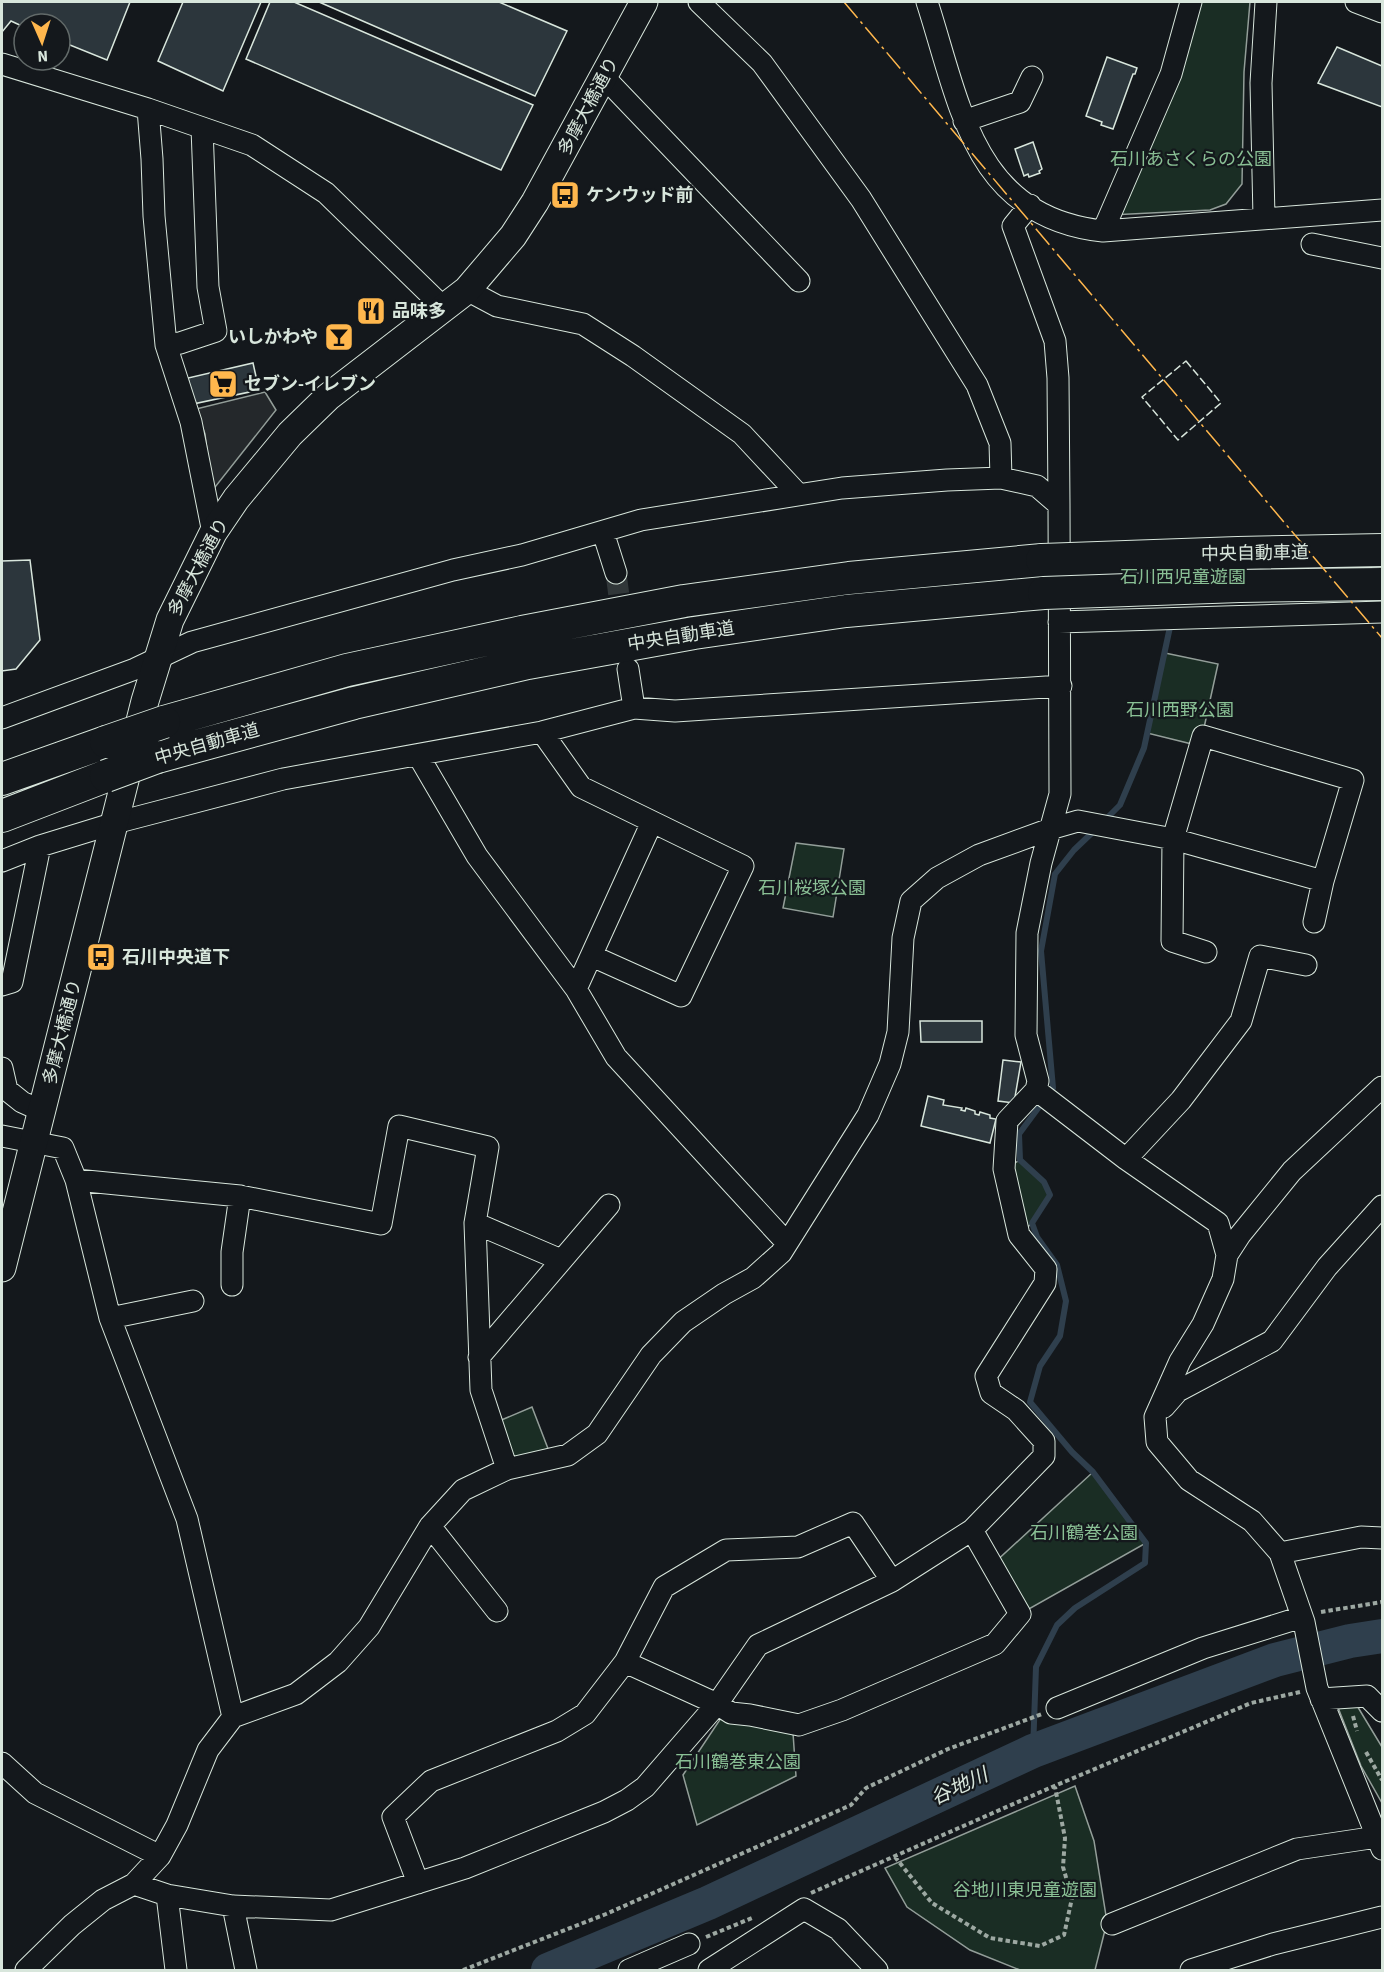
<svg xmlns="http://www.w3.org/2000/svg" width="1384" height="1972" font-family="'Source Sans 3','Noto Sans JP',sans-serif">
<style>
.green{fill:#1a2d24;stroke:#939e99;stroke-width:1.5}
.parking{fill:#24282b;stroke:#939e99;stroke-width:1.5}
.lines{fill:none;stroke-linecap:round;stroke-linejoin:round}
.stream{stroke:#2f3f4d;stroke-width:6}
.river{stroke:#2f3f4d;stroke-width:34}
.building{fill:#2c363c;stroke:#d8e6dc;stroke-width:1.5}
.minor-tunnel{stroke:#313739;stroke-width:21;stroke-dasharray:21 10;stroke-linecap:butt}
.minor-casing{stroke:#d8e6dc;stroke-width:23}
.major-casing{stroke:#d8e6dc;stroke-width:29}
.highway-casing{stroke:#d8e6dc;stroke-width:34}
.path{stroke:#9da8a2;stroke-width:4;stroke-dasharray:4.5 3;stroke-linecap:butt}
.minor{stroke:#14181c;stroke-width:21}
.major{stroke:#14181c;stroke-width:27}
.highway{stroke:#14181c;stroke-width:32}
.highway-bridge-casing{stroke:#d8e6dc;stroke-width:34;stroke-linecap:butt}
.highway-bridge{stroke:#14181c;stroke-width:32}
.fence{stroke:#d8e6dc;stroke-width:1.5;stroke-dasharray:8 3;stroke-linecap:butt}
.power{stroke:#ffb74d;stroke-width:1.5;stroke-dasharray:21 4.5 3 4.5;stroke-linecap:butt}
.labels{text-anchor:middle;stroke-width:4.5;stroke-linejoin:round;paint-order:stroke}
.street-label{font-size:18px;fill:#d8e6dc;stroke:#14181c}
.park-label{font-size:18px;fill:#8ac095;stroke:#14181c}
.poi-label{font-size:18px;font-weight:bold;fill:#d8e6dc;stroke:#14181c;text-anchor:start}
.water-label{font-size:20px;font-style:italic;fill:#d8e6dc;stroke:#14181c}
</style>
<rect width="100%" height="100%" fill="#14181c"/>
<path class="green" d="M1191,2h59l-6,70 -2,112 -16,20 -16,6 -99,5z
M1165,653l53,11 -18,82 -53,-13z
M796,843l48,6 -11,68 -50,-9z
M1020,1160l24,22 6,13 -18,28 -13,12 -15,-66z
M532,1407l20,52 -45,10 -15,-45z
M1093,1472l53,71 -126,71 -28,-49z
M1356,1704l26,43v56l-21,-37 -24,-61z
M721,1718l72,15 3,43 -99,49 -14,-50z
M1075,1786l19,55 13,81 -12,48h-75l-50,-20 -63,-43 -22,-39z"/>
<path class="parking" d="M265,392l11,18 -64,81 -7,-57 -9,-25z"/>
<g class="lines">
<path class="stream" d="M1103,822l17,-17 24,-57 26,-121
M1033,1751l3,-84 21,-42 18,-17 70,-45 1,-20 -53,-71 -21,-20 -42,-50 10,-36 20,-30 6,-35 -9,-36 -20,-28 -5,-14 18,-28 -6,-13 -24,-22 -1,-26 34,-46 -12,-137 14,-77 19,-24 22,-21"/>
<path class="river" d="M548,1970l160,-67 325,-152 242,-91 75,-19 32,-5"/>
</g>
<path class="building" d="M2,2h128l-23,58 -47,-19v-17h-36v3l-13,-6 -9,11z
M183,2h78l-38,89 -65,-30z
M270,2h24l239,103 -32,65 -255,-111z
M319,2h180l68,29 -32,65z
M1337,47l45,19v41l-64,-24z
M1107,57l30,11 -2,6h-2l-20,55 -12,-4 1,-3 -16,-6z
M1033,142l9,27 -3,2 1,2 -11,4 -1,-3 -4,2 -9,-27z
M253,363l6,27 -66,14 -5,-26z
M30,560l10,80 -24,29 -14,2v-110z
M920,1021h62v21h-61z
M1003,1060l18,2 -7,41 -16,-2z
M928,1096l16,4 -1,5 19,3 -1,2 4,1 1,-3 9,3v3l4,1 1,-3 10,3v3l6,1 -6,24 -69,-17z"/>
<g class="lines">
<path class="minor-tunnel" d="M616,573l7,54"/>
<g class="minor-casing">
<path id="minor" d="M699,2l63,61 99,136 116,186 23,58 1,35
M927,2c33,102 46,215 176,229l279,-21
M1356,2l26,10
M2,64l146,45 104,36 74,48 118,115
M603,76l196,205
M148,109l4,50 2,57 12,129 25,77 22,111
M964,121l56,-19 12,-25
M1030,205l-17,21 42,115 3,37 1,127
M1264,218l-3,-135 5,-81
M1103,231l68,-157 20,-72
M1312,244l70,14
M467,290l30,16 86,18 50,32 109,78 56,60
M166,345l14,-2 36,-12 -8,-44 -6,-159
M603,532l13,41
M1059,622l323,-10
M628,669l6,39
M2,718l133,-49 57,-27 261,-72 69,-15 119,-35 201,-32 105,-8 54,-2 36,8 22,19 1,289 -19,69 -14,70 -1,102 12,46 -2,9 -29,31 -3,48 15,66 27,34 -1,14 -59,93 5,17 25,17 28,31v15l-72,74 -80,51 -134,64 -41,59 -72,83 -18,13 -23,12 -139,56 -134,42 -98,-4 -66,-11 -33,-11
M542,732l39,55 162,79 -62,130 -89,-40
M418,755l59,101 99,133 40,68 170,185
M2,861l38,-15 75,-23 168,-44 259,-47 92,-24 41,3 386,-25
M1206,952l-34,-11 1,-102 30,-103 150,44 -30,101 -9,41
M2,985l10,-3 28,-136
M576,989l76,-167
M2,1068l5,22 15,12 20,9
M1382,1087l-90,84 -52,64 -13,20 -4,24 -20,45 -23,37 -25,56 2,25 32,38 63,41 28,32 24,69 13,66 65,161
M1036,1090l90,69 92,64 9,32
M2,1136l61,12 13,32 34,138 77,201 46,198
M1126,1159l55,-59 60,-79 19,-65 46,9
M76,1180l164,16 141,28 18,-98 89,21 -13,76 6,167 26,79
M475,1223l86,37
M232,1285v-33l8,-56
M110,1318l83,-17
M479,1357l130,-152
M1164,1407l14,-16 94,-50 55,-74 55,-61
M430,1526l67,85
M1280,1553l81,-16 21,1
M625,1662l92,42 14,9 19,2 49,10 43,-15 153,-66 25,-30 -48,-84
M1321,1699l46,-3 15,15
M1057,1708l146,-60 99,-31
M2,1763l33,30 125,63
M418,1883l-25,-66 38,-36 126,-50 28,-17 40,-52 39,-75 62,-37 72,-3 55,-24 39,58
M167,1895l9,75
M233,1906l13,64
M1112,1924l185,-75 80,-12
M26,1970l46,-45 31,-25 31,-16 26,-28 17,-31 31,-75 25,-33 63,-23 42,-32 31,-35 61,-101 33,-36 44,-21 61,-14 29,-21 54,-79 32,-33 41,-28 29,-16 28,-25 87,-138 22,-51 8,-32 5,-94 8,-37 26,-23 42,-23 71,-26 28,-8 95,18 150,42
M629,1970l60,-26
M709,1970l95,-61 34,20 39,41
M1191,1970l82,-26 109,-27"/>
</g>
<g class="major-casing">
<path id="major" d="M2,1268l143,-567 25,-81 43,-87 23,-34 54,-65 38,-37 139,-107 46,-54 22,-34 109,-200"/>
</g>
<g class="highway-casing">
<path id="highway" d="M164,722l183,-52 175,-38 162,-31 165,-23 193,-18
M157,757l197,-54 174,-40 166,-30 152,-22 198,-18
M2,779l104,-37
M2,816l104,-40"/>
</g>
<path class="path" d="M1321,1612l61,-10
M1353,1716l4,15
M1366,1752l16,28
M895,1857l37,46 58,35 50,8 24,-11 8,-37 -9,-31 2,-29 -10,-51
M811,1893l241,-106 199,-84 49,-11
M706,1937l46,-19
M463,1970l143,-56 245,-109 15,-17 82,-39 94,-35"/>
<use href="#minor" class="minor"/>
<use href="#major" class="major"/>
<use href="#highway" class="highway"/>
<g class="highway-bridge-casing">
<path id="highway-bridge" d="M1042,560l196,-7 144,-3
M1044,593l196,-7 142,-2
M106,742l58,-20
M106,776l51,-19"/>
</g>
<use href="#highway-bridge" class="highway-bridge"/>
<path class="fence" d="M1186,361l35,42 -43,37 -36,-43z"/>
<path class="power" d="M844,2l538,636"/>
</g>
<defs>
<g id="bus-square" transform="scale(1.5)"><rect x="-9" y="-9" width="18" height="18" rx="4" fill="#ffb74d" stroke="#14181c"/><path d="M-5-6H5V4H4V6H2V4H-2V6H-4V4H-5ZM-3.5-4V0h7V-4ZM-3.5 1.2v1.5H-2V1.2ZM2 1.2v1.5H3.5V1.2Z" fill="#111"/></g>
<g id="restaurant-square" transform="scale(1.5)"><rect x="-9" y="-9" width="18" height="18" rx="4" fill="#ffb74d" stroke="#14181c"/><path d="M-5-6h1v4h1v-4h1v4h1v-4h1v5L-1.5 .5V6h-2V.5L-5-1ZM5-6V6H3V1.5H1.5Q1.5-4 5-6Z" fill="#111"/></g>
<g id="bar-square" transform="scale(1.5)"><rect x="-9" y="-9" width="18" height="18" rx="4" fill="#ffb74d" stroke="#14181c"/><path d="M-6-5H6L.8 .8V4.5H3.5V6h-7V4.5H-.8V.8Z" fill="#111"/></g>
<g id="supermarket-square" transform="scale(1.5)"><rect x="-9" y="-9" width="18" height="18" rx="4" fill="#ffb74d" stroke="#14181c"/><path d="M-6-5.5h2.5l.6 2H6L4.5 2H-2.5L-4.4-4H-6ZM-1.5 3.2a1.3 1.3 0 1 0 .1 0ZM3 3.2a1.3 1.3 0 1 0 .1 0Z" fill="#111"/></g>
</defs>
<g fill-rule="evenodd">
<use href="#bus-square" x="565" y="195"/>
<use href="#restaurant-square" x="371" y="311"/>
<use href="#bar-square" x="339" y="337"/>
<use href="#supermarket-square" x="223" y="384"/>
<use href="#bus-square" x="101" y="957"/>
</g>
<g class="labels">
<g class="street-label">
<text transform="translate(588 106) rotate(-62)" y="6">多摩大橋通り</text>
<text transform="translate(1255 553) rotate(-1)" y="6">中央自動車道</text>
<text transform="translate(198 567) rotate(-62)" y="6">多摩大橋通り</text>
<text transform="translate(681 636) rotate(-9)" y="6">中央自動車道</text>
<text transform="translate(207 744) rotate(-16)" y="6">中央自動車道</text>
<text transform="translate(62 1032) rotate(-76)" y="6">多摩大橋通り</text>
</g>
<g class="park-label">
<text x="1191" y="165">石川あさくらの公園</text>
<text x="1183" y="583">石川西児童遊園</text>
<text x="1180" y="716">石川西野公園</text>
<text x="812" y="894">石川桜塚公園</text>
<text x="1084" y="1539">石川鶴巻公園</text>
<text x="738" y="1768">石川鶴巻東公園</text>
<text x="1025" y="1896">谷地川東児童遊園</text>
</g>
<g class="poi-label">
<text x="586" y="201">ケンウッド前</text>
<text x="392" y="317">品味多</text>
<text x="318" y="343" text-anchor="end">いしかわや</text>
<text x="244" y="390">セブン-イレブン</text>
<text x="122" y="963">石川中央道下</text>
</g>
<g class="water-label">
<text transform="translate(959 1786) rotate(-25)" y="7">谷地川</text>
</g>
</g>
<rect width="1384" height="1972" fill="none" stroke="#d8e6dc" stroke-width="6"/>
<g transform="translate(42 42) rotate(177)"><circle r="28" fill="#14181c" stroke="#626a69" stroke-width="1.5"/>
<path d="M0-4.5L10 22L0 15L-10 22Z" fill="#ffb74d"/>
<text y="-9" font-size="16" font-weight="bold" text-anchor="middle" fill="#d8e6dc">N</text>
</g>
</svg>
